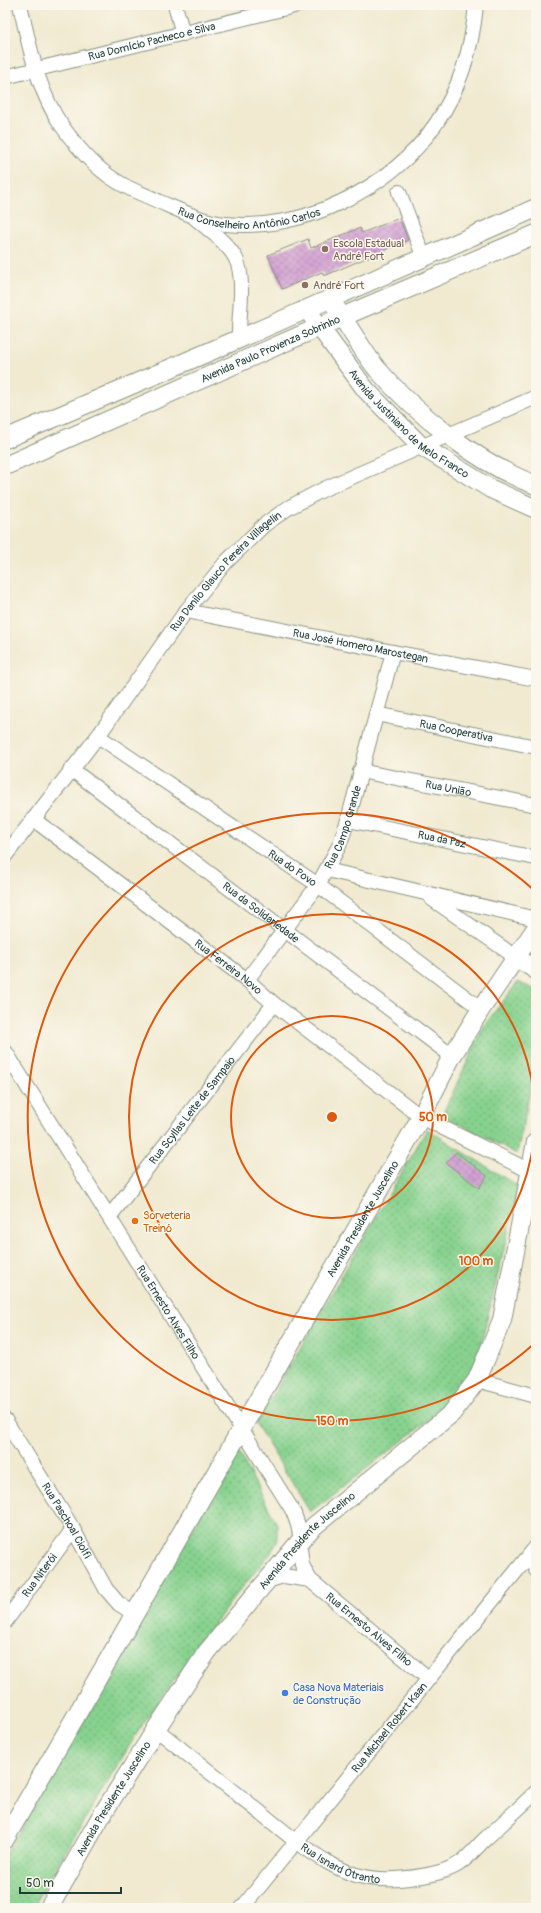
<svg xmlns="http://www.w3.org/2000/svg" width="541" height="1913" font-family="Pangolin,sans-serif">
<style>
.park{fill:url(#park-dots);stroke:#538861}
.building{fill:url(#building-cross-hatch)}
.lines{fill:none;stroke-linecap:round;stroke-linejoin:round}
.minor-casing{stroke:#889482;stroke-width:16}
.major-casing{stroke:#889482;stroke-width:20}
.minor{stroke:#fff;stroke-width:14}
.major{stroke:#fff;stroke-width:18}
.ring{fill:none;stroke:#de580e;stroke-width:2}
.education-dot{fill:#8d6e63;stroke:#fbf7ec;stroke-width:1.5}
.food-dot{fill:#e8710a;stroke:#fbf7ec;stroke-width:1.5}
.shop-dot{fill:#3f7fe0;stroke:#fbf7ec;stroke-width:1.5}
.labels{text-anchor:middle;stroke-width:3;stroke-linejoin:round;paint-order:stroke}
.street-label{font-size:11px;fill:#1f3d34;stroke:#fbf7ec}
.education-label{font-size:11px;fill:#785e54;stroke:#fbf7ec;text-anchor:start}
.food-label{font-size:11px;fill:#c56008;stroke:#fbf7ec;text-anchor:start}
.shop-label{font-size:11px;fill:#366cbe;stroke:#fbf7ec;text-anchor:start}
.centre{fill:#de580e;stroke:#fbf7ec;stroke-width:2}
.ring-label{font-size:12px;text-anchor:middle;font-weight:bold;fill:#de580e;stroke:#fbf7ec;stroke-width:3;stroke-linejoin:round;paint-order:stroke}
</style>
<defs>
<pattern id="park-dots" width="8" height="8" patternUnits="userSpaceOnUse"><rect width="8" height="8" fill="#87d28e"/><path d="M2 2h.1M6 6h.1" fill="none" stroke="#6eac75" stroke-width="1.8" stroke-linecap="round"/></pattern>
<pattern id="building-cross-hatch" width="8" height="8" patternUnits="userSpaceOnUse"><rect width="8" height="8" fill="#cc92ce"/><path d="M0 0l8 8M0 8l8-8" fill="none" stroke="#a578a8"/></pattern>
</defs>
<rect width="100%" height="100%" fill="#fbf7ec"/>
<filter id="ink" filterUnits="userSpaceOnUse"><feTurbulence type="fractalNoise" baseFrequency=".025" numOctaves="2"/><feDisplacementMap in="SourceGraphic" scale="8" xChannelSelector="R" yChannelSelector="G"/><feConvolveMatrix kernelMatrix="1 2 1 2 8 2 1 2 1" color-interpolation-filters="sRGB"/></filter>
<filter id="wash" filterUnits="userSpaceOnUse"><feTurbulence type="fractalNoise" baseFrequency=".012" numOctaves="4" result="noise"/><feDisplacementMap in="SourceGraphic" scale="16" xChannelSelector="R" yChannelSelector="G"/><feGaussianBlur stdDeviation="0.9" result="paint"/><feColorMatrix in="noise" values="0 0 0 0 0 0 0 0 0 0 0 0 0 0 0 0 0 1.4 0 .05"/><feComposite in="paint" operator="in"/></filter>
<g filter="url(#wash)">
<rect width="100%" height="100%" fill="#f1ead1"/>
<path class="park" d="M518,982l18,8v72l-19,92 -75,-39 43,-91z
M427,1129l92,58 -41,170 -14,26 -23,28 -131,101 -54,-88z
M237,1449l40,75v18l-6,11 -39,47 -90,125 -104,172 -4,11h-29v-53l70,-117z"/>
<g id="blocks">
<path class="building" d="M399,218l9,22 -84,36 -2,-4 -40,17 -14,-34 40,-16 3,9 49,-20 2,5z
M456,1152l31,24 -8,12 -33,-25z"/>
</g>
</g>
<g filter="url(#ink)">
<use href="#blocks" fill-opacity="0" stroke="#889482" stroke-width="1"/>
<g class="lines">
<g class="minor-casing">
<g id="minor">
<path id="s1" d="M20,5c10,42 17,85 42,121 16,23 38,47 63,60 11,6 23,10 35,16 21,9 43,20 66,22 39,4 80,-5 115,-22 83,-39 127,-107 135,-197"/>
<path d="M175,5l8,29"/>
<path id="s2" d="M5,77l293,-72"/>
<path d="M399,192l25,66"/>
<path d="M195,218c14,12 33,25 41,41 10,21 2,58 3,80"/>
<path id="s3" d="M186,611l207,41 143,27"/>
<path id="s4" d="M376,714l160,33"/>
<path id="s5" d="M98,736l220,149 163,124"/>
<path id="s6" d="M71,769l381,287"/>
<path id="s7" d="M360,771l176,34"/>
<path id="s8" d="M33,819l214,161 27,24 147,113 115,57"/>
<path id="s9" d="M348,820l188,38"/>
<path id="s10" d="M5,856l93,-120 88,-125 40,-49 38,-37 24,-17 36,-19 212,-92"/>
<path d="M327,870l209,49"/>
<path d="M432,899l85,59"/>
<path id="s11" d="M247,980l71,-95 21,-39 9,-26 45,-168"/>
<path id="s12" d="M5,1051l288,460 5,14 3,15 -1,8 2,17 8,15 118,98"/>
<path id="s13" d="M110,1216l164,-212"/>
<path d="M477,1380l59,16"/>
<path id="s14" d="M5,1420l68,109 33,60 13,15 16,10"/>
<path d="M531,1553l5,17"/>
<path d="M266,1581l18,-5 26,4"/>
<path id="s15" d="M5,1622l68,-93"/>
<path id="s16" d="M156,1729l141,113c45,32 69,44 125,34 12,-2 27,-5 38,-13 9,-6 16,-15 24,-23 18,-16 35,-32 52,-48"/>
<path id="s17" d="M242,1908l294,-361"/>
</g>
</g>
<g class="major-casing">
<g id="major">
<path d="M336,308c14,20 26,42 41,61 39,45 103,96 159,116"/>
<path id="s18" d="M313,318l53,72 55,56 70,43 45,20"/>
<path d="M5,439l234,-100 297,-131"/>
<path id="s19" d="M5,466l337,-149 194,-83"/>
<path d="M517,958l19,12"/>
<path id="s20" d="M5,1839l416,-722 31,-61 29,-47 55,-81"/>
<path id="s21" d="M49,1908l51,-90 56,-89 51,-77 94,-112 12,-13 139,-114 25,-33 25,-60 34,-178"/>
</g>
</g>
<use href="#minor" class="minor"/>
<use href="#major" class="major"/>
</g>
</g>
<g class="ring">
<circle cx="332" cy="1117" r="101"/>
<circle cx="332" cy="1117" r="203"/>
<path d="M535 1343A304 304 0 1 1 535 891"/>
</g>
<g class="education-dot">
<circle cx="325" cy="249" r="4"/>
<circle cx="305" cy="285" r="4"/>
</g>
<circle class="food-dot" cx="135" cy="1221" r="4"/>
<circle class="shop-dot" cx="285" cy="1693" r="4"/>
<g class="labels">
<g class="street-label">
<text dy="4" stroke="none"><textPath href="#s2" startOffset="151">Rua Domício Pacheco e Silva</textPath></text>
<text dy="4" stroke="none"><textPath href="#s1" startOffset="348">Rua Conselheiro Antônio Carlos</textPath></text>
<text dy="4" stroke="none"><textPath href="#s19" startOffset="290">Avenida Paulo Provenza Sobrinho</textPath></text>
<text dy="4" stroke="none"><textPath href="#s18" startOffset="144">Avenida Justiniano de Melo Franco</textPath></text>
<text dy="4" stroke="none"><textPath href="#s10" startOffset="361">Rua Danilo Glauco Pereira Villagelin</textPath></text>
<text dy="4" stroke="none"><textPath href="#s3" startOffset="178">Rua José Homero Marostegan</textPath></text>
<text dy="4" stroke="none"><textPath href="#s4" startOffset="82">Rua Cooperativa</textPath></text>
<text dy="4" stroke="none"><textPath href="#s7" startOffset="90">Rua União</textPath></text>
<text dy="4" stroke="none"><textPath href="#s11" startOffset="182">Rua Campo Grande</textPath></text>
<text dy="4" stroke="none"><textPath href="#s9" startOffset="96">Rua da Paz</textPath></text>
<text dy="4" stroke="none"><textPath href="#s5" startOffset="235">Rua do Povo</textPath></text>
<text dy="4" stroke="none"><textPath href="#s6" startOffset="238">Rua da Solidariedade</textPath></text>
<text dy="4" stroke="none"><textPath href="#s8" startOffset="245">Rua Ferreira Novo</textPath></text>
<text dy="4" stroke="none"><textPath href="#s13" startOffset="134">Rua Scyllas Leite de Sampaio</textPath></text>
<text dy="4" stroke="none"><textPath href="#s20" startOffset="716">Avenida Presidente Juscelino</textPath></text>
<text dy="4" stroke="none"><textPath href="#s12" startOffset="308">Rua Ernesto Alves Filho</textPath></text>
<text dy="4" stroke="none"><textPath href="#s14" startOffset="118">Rua Paschoal Ciolfi</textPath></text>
<text dy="4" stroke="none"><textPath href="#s21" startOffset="451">Avenida Presidente Juscelino</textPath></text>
<text dy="4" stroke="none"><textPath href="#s15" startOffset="58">Rua Niterói</textPath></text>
<text dy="4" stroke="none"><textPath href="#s12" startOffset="692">Rua Ernesto Alves Filho</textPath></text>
<text dy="4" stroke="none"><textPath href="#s17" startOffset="233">Rua Michael Robert Kaan</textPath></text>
<text dy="4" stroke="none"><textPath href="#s21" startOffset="127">Avenida Presidente Juscelino</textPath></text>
<text dy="4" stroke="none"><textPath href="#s16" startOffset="230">Rua Isnard Otranto</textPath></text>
</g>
<g class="education-label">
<text x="333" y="247">Escola Estadual<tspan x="333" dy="13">André Fort</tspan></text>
<text x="313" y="289">André Fort</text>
</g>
<g class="food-label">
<text x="143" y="1219">Sorveteria<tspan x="143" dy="13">Treinó</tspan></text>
</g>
<g class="shop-label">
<text x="293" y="1691">Casa Nova Materiais<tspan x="293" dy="13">de Construção</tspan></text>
</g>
</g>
<circle cx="332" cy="1117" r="6" class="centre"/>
<g class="ring-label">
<text x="433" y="1121">50 m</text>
<text x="476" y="1265">100 m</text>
<text x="332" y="1425">150 m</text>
</g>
<rect width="541" height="1913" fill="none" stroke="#fbf7ec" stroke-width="20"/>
<path d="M20 1887v6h101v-6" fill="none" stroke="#1f3d34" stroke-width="2"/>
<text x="26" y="1887" font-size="12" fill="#1f3d34" stroke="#fbf7ec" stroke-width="3" paint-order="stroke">50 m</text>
</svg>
